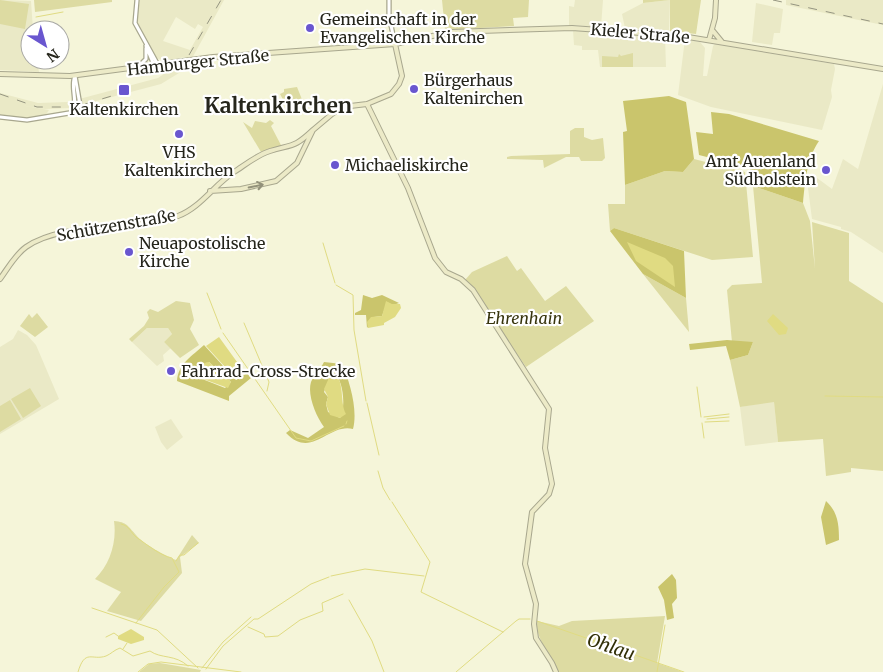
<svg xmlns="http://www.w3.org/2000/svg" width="883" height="672" font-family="Merriweather,serif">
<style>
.built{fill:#eae9c6;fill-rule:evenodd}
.green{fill:#dddba2}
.forest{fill:#cac56c;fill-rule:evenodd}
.water{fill:#e0db82}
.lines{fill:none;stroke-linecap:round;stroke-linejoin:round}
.stream{stroke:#e0db82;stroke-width:1}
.tertiary-casing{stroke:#a8a78e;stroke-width:5.5}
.secondary-casing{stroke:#a8a78e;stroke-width:6}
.tertiary{stroke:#fff;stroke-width:3}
.secondary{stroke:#eceac7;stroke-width:4}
.rail{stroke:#959581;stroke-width:1;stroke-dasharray:9 9;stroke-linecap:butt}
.oneway{stroke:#92917a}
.poi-dot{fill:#6956cf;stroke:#fff;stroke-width:2}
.labels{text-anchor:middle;stroke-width:4.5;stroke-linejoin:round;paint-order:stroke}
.poi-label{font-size:16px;fill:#25251b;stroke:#fff;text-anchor:start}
.street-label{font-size:16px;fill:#25251b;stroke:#fff}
.park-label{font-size:16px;font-style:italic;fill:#37340d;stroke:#fff}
.water-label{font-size:18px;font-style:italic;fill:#312f07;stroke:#fff}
.district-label{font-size:21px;font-weight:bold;fill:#25251b;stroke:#fff}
</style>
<rect width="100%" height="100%" fill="#f5f5d9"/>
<path class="built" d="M0,0l31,1 2,29h-3v30h7l2,12 -39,-2z
M140,0h84l-34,62 -11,11 -18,11 -91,24 -25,1 -25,-4 29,5 -4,6 -29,2 -16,-2v-23l38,10 30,-1 90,-24 25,-17 2,-4 -22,4 -6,-3 -21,-37zM176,17l19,12 3,-5 5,3 -13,23 -27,-9z
M575,0h28l-2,27 -32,-2v-19l5,1z
M670,0l-1,31 -44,-3 -3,-14 21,-11z
M786,0h97v25l-97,-20z
M756,3l27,6 -3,24h-6l-2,12 -20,-3z
M573,30l46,1 46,6 1,30h-66l-2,-17h-16v-4l-8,-1z
M685,39l15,3 5,6 -2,28h4l6,-30 2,-2 119,20 1,5 -4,21 1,7 -10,33 -111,-23 -33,-12z
M883,84v169l-32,-21 -10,-3v-2l-29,-8 -4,-31 5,-13 19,14 11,-30 15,10z
M156,327l12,1 4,6 -8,8 7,6 -8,7 1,6 -7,5 -25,-24 15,-14z
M18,330l9,5 9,10 23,54 -59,35v-87l13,-8z
M774,401l4,41 -33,4 -5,-39z
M171,419l12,18 -16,13 -6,-8 -6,-15z"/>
<path class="green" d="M0,0l29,4 -4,25 -25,-5z
M34,0h78v2l-77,10z
M442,0h87l-1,17 -15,1 1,8 -69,4z
M643,0h58l-5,34 -26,-3v-31l-27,3z
M633,53v14h-31v-11l16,1 1,-3 2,2z
M297,87l6,15 -11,2v2l-5,1 -7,-13 4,-2v-3z
M270,120l4,3 -3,3 11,21 -21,5 -18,-30 9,6 3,-7 11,2z
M575,128h9v9l8,3 11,-2 2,20 -3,3h-21l-2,-4h-13l-22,11 -1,-8 -36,-1v-2l4,-1 59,-2v-23z
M694,159l51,13 8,85 -41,3 -98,-32 -4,3 -2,-27h17v-19l40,-14 18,1z
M753,186l50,17 7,18 5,48 -3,-47 37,11v48l34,22v168l-32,-3v4l-25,4 -3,-37 -45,3 -4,-40 -34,5 -10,-47 18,-5 5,-13h-21l-5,-52 5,-5 30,-2z
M507,256l10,15 4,-3 24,33 21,-15 28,35 -68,46 -61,-87 7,-8z
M643,274l43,24 3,34z
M176,301l14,2 4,17 -4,9 9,16 -19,13 -16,-16 8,-8 -4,-6h-21l-15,14 -3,-3 15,-13 5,-8 -2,-6 3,-3 8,3z
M37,313l11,14 -13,10 -15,-11 9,-12 3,4z
M30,388l11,18 -18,12 -12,-19z
M10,400l11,19 -21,13v-26z
M114,521c13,1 14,5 22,14 7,9 30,21 40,25l16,-25 7,8 -19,14 2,16 -41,48 -34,-10 14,-19 -26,-13c15,-15 22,-37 19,-58z
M665,616l-8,47 26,9h-126c-5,-21 -21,-28 -20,-51l22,5 13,-5z
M160,663l41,7 -1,2h-61l10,-8z"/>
<path class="forest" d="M669,96l17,6 8,57 -11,13 -18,-1 -40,14 -2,-53 4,-1 -4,-30z
M711,112l18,2 90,27c-12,17 -14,41 -16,62l-50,-17 -3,-18 -51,-13 -3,-23 17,2z
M614,228l70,23 2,47 -43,-24 -33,-43z
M363,295l9,3 10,-3 17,8 -14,5 -3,8 -8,1 -7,11 -1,-13h-11v-2l6,-3z
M727,340l26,2 -5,13 -18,5 -4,-14 -36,4 -1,-6z
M204,345l32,35 11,-7 4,5 -22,18v5l-52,-20c1,-17 15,-25 27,-36zM209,362l22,20 -6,6 -28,-11z
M324,362l18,2c8,18 16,46 11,65 -25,-6 -41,31 -67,4l4,-3 18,8 16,-11c-8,-11 -17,-32 -13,-45 2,-5 10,-14 13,-20zM332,371c12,7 14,37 8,47l-12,-6 -2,-8 2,-7 -4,-5z
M826,501c12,11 13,24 13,39l-13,5 -5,-28z
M672,574l4,6 1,18 -5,6 2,14 -7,2 -3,-20 -6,-13z"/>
<path class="water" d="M627,242l38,16 8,8 2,21 -39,-26z
M386,301l6,3h8l1,4 -6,9 -11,6v2l-16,3 -1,-6 4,-5 11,-1z
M773,314l15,14 -2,6 -7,1 -12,-14z
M219,337l26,36 -9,6 -30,-33z
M209,362l22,20 -3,6 -33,-12c0,-7 8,-14 14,-14z
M332,371c14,9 7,30 14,43l-6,4 -10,-3 -4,-11 2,-7 -4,-8z
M131,629l13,8v3l-13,4 -13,-5v-3z"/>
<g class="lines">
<path class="stream" d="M36,17l27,-5
M323,243l12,40
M336,285l17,10 1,35 12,71
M207,293l14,36
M244,323l25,59 -2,9
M223,333l73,105 15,3 33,-15
M697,387l4,30
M825,396l58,1
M367,403l12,52
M704,417l25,-3
M707,419l22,-2
M705,422l24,-1
M702,423l2,15
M346,424l1,-3
M378,471l5,17 7,12
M392,502l38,60 -9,30 82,40
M121,524c9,2 9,8 15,13 10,7 25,19 36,21l7,14 -15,15 -28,36
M176,561l4,-6h4l14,-12
M331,576l34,-7 59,7
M349,600l23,41 12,31
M92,608l65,22 41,38
M537,621l147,51
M248,627l16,7 1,3 13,-1 22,-16 23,-9 -1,-8 21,-9
M106,637l8,-4 4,3
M123,649l4,-6
M202,668l21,-26 28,-25
M206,669l17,-23 31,-27h4l53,-35 18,-7
M78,672c7,-24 14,-11 28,-16 5,-2 8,-6 14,-8l13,8 17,-5c11,8 25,3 38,15
M138,672l10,-8 13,-2 80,10
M456,672l60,-51 3,-2h11
M657,672l8,-47"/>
<g class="tertiary-casing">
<path id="tertiary" d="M137,0l-2,23 23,42
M389,0v16l6,28
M146,46l8,19
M139,66l7,-7v-11
M73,112c5,-12 -3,-26 2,-36
M0,117l27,3 48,-8 5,-7 -5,-29"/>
</g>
<g class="secondary-casing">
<path id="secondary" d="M713,31l9,11
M709,40l6,-22 1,-18
M0,74l70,2 143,-19 182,-13 56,-12 121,-4 110,8 201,33
M367,104l41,84 27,70 11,14 15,7 12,11 76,119 -4,39 7,36 -3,10 -17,18 -7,52 11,40 -2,20 2,14 16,25 4,9
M210,191l31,-2 35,-8 21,-18 16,-33 19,-16 10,-7 25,-3 24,-10 8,-10 3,-8 -7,-32
M0,279c8,-11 15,-24 26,-32 37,-26 108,-16 152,-31 22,-8 36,-31 56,-44 11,-7 23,-17 36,-21 23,-7 24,-3 43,-21"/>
</g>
<use href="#tertiary" class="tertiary"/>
<use href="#secondary" class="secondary"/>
<path class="rail" d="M773,0l110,24
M189,55l32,-55
M0,94l37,13h31
M85,104l30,-9"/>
</g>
<defs><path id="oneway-shaft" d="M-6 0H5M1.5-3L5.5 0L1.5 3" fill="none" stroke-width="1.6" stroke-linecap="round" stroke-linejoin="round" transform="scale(1.25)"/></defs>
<use class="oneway" href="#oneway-shaft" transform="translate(256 186) rotate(-12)"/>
<g class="poi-dot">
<circle cx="310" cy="28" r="5"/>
<circle cx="414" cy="89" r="5"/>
<rect x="118" y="84" width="12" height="12" rx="2.5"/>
<circle cx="179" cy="134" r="5"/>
<circle cx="335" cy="165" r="5"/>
<circle cx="826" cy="170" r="5"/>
<circle cx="129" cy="252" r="5"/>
<circle cx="171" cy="371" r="5"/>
</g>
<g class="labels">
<g class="poi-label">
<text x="320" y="25">Gemeinschaft in der<tspan x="320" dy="18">Evangelischen Kirche</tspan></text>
<text x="424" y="86">Bürgerhaus<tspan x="424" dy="18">Kaltenirchen</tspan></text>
<text x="124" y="115" text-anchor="middle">Kaltenkirchen</text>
<text x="179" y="158" text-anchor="middle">VHS<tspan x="179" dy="18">Kaltenkirchen</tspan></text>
<text x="816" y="167" text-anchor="end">Amt Auenland<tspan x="816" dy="18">Südholstein</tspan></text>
<text x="345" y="171">Michaeliskirche</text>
<text x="139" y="249">Neuapostolische<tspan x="139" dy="18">Kirche</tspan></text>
<text x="181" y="377">Fahrrad-Cross-Strecke</text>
</g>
<g class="street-label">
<text transform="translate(640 33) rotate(5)" y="6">Kieler Straße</text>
<text transform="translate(198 62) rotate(-6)" y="6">Hamburger Straße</text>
<text transform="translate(116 225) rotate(-10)" y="6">Schützenstraße</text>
</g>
<g class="park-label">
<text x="524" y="324">Ehrenhain</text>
</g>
<g class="water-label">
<text transform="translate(611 647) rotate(19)" y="6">Ohlau</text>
</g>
<g class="district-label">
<text x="278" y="113">Kaltenkirchen</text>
</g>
</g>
<g transform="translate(45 45) rotate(143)"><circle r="24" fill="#ffffff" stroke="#a8a8a4"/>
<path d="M0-4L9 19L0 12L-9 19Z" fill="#6956cf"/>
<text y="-8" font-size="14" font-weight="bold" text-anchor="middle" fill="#25251b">N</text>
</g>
</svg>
